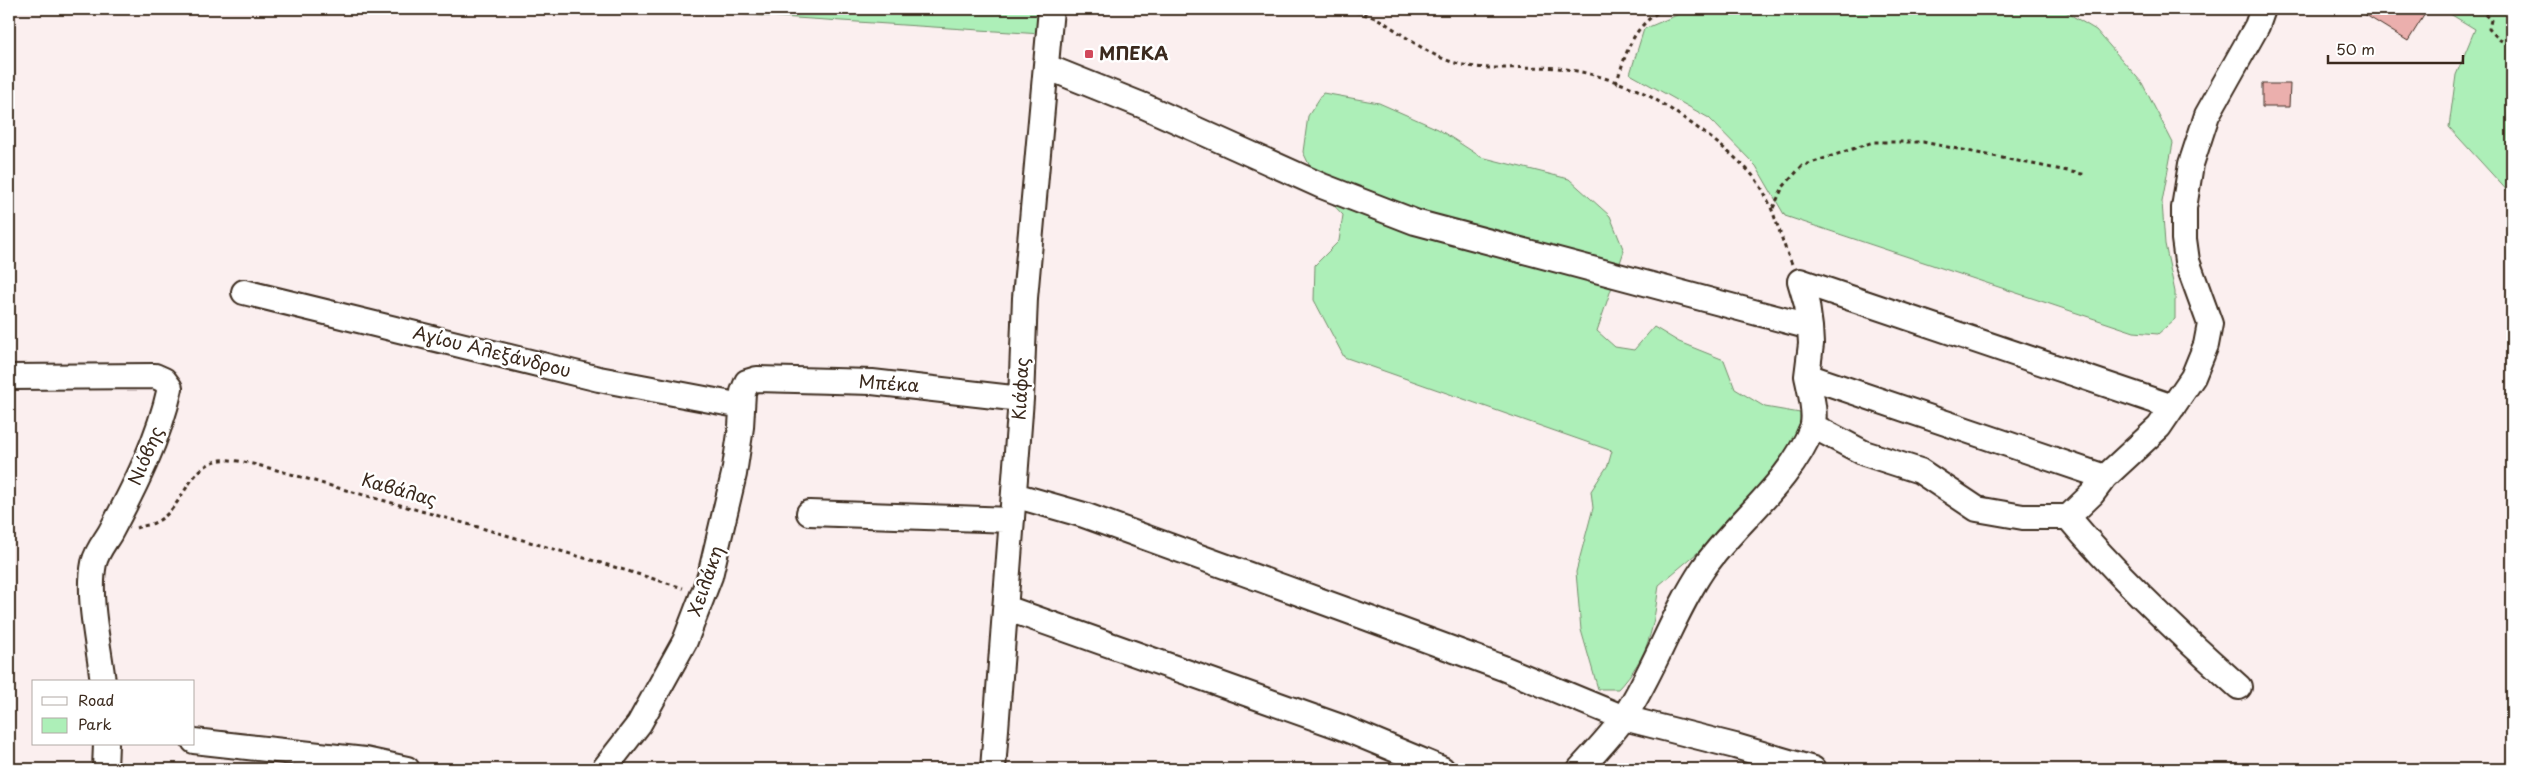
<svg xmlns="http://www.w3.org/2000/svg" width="2521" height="778" font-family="'Playpen Sans',sans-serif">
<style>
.green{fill:#adefb8;stroke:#748c6b}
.building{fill:#ebafad;stroke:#3b2a1e}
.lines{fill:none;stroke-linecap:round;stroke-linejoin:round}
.minor-casing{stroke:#3b2a1e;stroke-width:28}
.path{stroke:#3b2a1e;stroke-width:3;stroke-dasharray:4 4;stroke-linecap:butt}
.minor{stroke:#fff;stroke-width:24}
.poi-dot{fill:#d1495b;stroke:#fff;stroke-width:2}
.labels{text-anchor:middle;stroke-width:5;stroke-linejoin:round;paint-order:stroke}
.poi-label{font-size:18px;font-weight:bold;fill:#3b2a1e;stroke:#fff;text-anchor:start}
.street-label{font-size:18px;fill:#3b2a1e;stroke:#fff}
</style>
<rect width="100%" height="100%" fill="#fbefef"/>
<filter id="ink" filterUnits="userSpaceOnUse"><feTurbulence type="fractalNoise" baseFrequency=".02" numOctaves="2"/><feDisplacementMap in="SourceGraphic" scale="10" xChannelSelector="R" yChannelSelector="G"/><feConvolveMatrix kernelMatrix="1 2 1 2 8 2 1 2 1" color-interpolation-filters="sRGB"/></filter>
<g filter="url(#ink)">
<path class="green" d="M658,9h384l-1,25z
M1691,9h370l35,21 46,53 31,60 -11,59 3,42 10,48v27l-17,15 -24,-2 -349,-116 -29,-50 -47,-48 -79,-44 14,-45z
M2442,9h70v187l-63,-69 7,-52 19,-46z
M1323,93l56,10 59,26 43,28 88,22 41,37 14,35 -27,80 18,16 19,3 20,-23 25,15 45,18 11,29 30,18 35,6v19l-22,37 -50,58 -69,58c-6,44 -9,70 -41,104h-20l-17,-59 -5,-58 17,-64 -2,-17 17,-26 4,-14 -268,-94 -30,-57 1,-35 24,-24 4,-26 -20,-21 -20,-42 5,-36z"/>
<path class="building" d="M2356,9h72l-20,32z
M2262,84h28l-1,23h-27z"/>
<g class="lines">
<g class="minor-casing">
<path id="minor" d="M1047,67l97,39 178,80 93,36 395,105 -3,-22 -7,-24 373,126
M244,292l355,87 143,27
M1810,327l1,17 -4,32 298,101
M9,377l146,-1 9,4 6,8c-11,51 -36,100 -60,145 -6,10 -13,18 -16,30 -7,35 5,83 9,119
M1813,426l51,27 56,18 57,38 46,8h45c51,61 111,117 171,170
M1014,495l70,20 270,98 149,55 121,50 111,28 78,23
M809,513l203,7
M2068,517l24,-23 13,-17 54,-50 34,-50 13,-32 4,-21 -23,-63 -3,-22v-31l7,-44 16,-49 50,-89 6,-17
M1006,608l335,119 101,42
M194,741l171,19 42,9
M105,769l1,-25
M604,769l35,-45 46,-83 25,-65 24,-102 7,-47 2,-35 4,-10 10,-3 115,3 149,17
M993,769l28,-370 4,-101 26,-289
M1580,769c15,-17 32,-34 44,-52 31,-47 48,-102 79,-148 33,-48 87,-85 109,-141 5,-14 -2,-37 -5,-52"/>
</g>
<path class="path" d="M1348,9c10,4 22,6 32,11 26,16 48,36 79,44 32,8 65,1 98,4 25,2 64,14 87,25 28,15 96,63 113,88 18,26 22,56 35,83
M2479,9l12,11 -2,9 11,11 12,6
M1616,84c11,-33 16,-58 48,-75
M1773,208l10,-21 19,-21 71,-24h50l164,33
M136,528c6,-2 13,-3 18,-5 31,-14 32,-57 67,-63 17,-3 83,18 103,24 120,33 240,67 359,104"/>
<use href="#minor" class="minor"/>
</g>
</g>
<rect class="poi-dot" x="1084" y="49" width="10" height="10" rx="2.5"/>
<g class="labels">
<g class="poi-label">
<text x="1099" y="60">ΜΠΕΚΑ</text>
</g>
<g class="street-label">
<text transform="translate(492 352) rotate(14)" y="6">Αγίου Αλεξάνδρου</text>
<text transform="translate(889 384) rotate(4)" y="6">Μπέκα</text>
<text transform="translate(1021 389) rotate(-87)" y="6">Κιάφας</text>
<text transform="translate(146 456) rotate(-67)" y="6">Νιόβης</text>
<text transform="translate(399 490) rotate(16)" y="6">Καβάλας</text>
<text transform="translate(706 581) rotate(-71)" y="6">Χειλάκη</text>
</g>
</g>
<rect width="2521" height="778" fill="none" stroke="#fff" stroke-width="30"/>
<rect x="15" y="15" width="2491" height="748" fill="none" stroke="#3b2a1e" stroke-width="2" filter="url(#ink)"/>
<rect x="32" y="680" width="162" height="65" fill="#ffffff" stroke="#b1aaa5"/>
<rect x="42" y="697" width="25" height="8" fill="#ffffff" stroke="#b1aaa5"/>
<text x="78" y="706" font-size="15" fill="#3b2a1e">Road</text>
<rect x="42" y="718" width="25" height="15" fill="#adefb8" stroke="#b1aaa5"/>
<text x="78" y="730" font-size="15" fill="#3b2a1e">Park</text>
<path d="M2328 55v8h135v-8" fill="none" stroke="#3b2a1e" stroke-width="2.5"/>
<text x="2336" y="55" font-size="15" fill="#3b2a1e" stroke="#ffffff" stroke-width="4" paint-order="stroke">50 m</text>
</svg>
